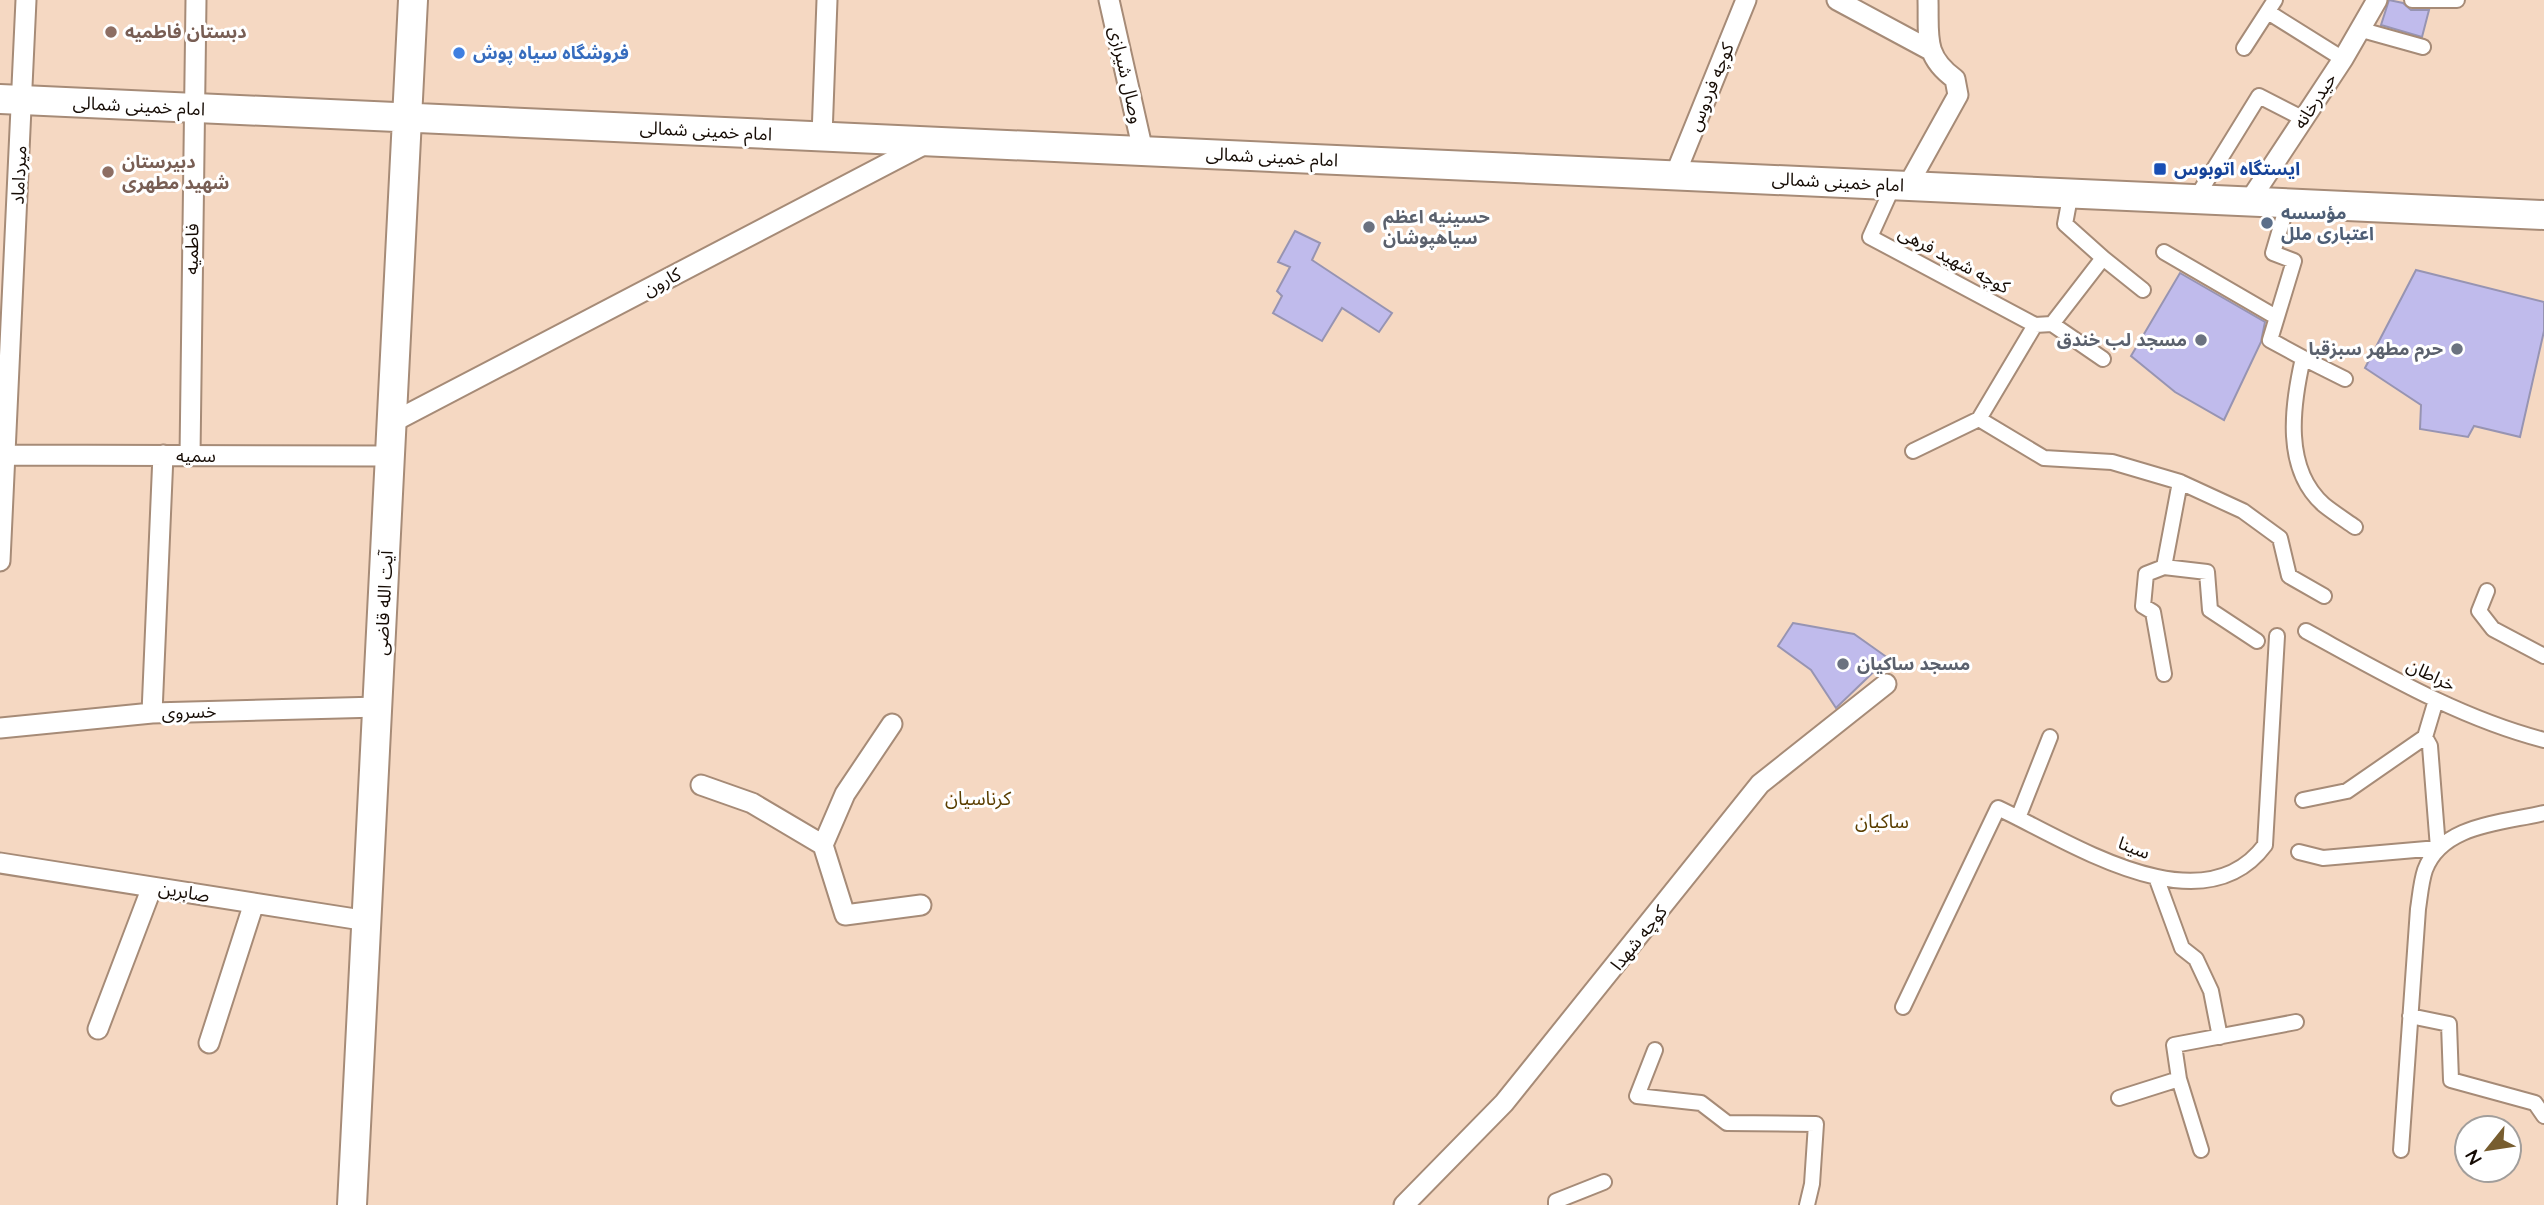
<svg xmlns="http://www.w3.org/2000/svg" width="2544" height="1205" font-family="Quicksand,'Noto Sans Arabic',sans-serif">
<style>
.building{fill:#c0bbec;stroke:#9794b2;stroke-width:2}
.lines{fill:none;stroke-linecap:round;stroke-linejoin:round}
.pedestrian-casing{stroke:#a68b77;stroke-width:18}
.minor-casing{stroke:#a68b77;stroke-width:23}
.secondary-casing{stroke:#a68b77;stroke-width:32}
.pedestrian{stroke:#fff;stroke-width:14}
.minor{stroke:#fff;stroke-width:19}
.secondary{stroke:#fff;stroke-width:28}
.education-dot{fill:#8d6e63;stroke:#fff;stroke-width:2.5}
.shop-dot{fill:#3f7fe0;stroke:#fff;stroke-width:2.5}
.transit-dot{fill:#1a4fb4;stroke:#fff;stroke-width:2.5}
.service-dot{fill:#5c6f8a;stroke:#fff;stroke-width:2.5}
.worship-dot{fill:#6b7280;stroke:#fff;stroke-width:2.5}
.labels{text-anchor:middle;stroke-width:6;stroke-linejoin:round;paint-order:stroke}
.education-label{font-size:18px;font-weight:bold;fill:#785e54;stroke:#fff;text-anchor:start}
.shop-label{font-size:18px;font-weight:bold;fill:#366cbe;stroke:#fff;text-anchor:start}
.street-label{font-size:18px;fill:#160c05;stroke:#fff}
.transit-label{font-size:18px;font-weight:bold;fill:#164399;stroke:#fff;text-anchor:start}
.service-label{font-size:18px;font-weight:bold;fill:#4e5e75;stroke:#fff;text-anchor:start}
.worship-label{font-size:18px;font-weight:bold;fill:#5b616d;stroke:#fff;text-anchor:start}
.neighbourhood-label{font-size:19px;fill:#5a3e00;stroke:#fff}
</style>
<rect width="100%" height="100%" fill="#f5d8c2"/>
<path class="building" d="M2389,0l14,3 8,7h18l-7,27 -41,-12z
M1295,231l25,12 -8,17 80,53 -13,19 -37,-24 -20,33 -49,-28 9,-17 -5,-5 13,-24 -12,-5z
M2416,270l128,32v29l-24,106 -46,-11 -6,11 -48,-8 1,-24 -56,-37z
M2180,273l85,49 -4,20 -37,78 -49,-28 -44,-36z
M1793,623l61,11 34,24 -52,50 -25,-38 -33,-24z"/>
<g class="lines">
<g class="pedestrian-casing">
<path id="pedestrian" d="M2412,0h45
M2268,12l75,47
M2362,30l61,17
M2244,48l31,-48
M1894,184l-24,53 165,88
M2196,198l63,-102 45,23
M2288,202l-15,51 21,8 -24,79 33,18
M2164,252l112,65
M2103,258l40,32
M2052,324l51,35
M2345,379l-42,-21c-11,48 -20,111 21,147 10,8 21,15 31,22
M1979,419l56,-94 17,-1 51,-66 -38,-34 6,-32
M1913,451l66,-32 65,39 68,4 68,20 63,29 37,27 9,38 35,20
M2180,482l-16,85 43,5 3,38 47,31
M2487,591l-8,20 14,18 51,27
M2306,631c77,42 153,87 238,109
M2164,674l-11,-62 -10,-6 3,-32 18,-7
M2303,800l44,-9 78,-54
M2018,818l32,-81
M2299,852l24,6 115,-10 -8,-102 -5,-9 11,-37
M2156,877l26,71 14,11 15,32 9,46
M1903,1007l95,-199c72,34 204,122 267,37l12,-209
M2410,1016l39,8 2,56 84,23 9,13
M1655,1050l-18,46 64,7 26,20 89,1 -4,60 -5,21
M2179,1079l22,71
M2119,1098l60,-19 -5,-34 122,-23
M2401,1150l17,-241c2,-13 3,-27 7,-39 17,-46 78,-47 119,-57
M1556,1205v-4l48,-19"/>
</g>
<g class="minor-casing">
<path id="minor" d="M1109,0l34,151
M1837,0l93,50
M822,136l5,-136
M1675,175l71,-175
M1908,185l50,-90 -3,-16c-32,-23 -26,-43 -27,-79
M2250,200l93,-141 34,-59
M393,422l536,-280
M0,455l392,1
M190,456l6,-456
M0,561l26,-561
M152,713l11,-258
M892,724l-47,70 -22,51 22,70 76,-10
M0,728l152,-15 227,-6
M701,785l51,18 71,42
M0,863l368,58
M98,1029l54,-142
M209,1043l45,-140
M1404,1205l100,-102 256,-319 126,-100"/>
</g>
<g class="secondary-casing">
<path id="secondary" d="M0,99l2544,116
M352,1205l61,-1205"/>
</g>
<use href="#pedestrian" class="pedestrian"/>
<use href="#minor" class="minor"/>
<use href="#secondary" class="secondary"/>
</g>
<g class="education-dot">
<circle cx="111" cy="32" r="7"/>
<circle cx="108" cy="172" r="7"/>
</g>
<circle class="shop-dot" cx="459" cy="53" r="7"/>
<rect class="transit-dot" x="2153" y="162" width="14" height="14" rx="3.5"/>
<circle class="service-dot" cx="2267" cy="223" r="7"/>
<g class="worship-dot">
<circle cx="1369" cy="227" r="7"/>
<circle cx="2201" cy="340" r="7"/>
<circle cx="2457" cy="349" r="7"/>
<circle cx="1843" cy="664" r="7"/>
</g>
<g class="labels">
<g class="education-label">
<text x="125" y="38">دبستان فاطمیه</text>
<text x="122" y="168">دبیرستان<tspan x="122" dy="21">شهید مطهری</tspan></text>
</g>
<g class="shop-label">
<text x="473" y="59">فروشگاه سیاه پوش</text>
</g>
<g class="street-label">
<text transform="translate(1126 75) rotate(77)" y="6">وصال شیرازی</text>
<text transform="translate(1711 87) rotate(-68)" y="6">کوچه فردوس</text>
<text transform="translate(2315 101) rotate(-57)" y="6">حیدرخانه</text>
<text transform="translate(139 106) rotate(3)" y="6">امام خمینی شمالی</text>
<text transform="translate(706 131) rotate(3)" y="6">امام خمینی شمالی</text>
<text transform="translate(1272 157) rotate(3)" y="6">امام خمینی شمالی</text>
<text transform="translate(19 175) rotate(-87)" y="6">میرداماد</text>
<text transform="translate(1838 182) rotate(3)" y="6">امام خمینی شمالی</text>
<text transform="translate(192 249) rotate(-89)" y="6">فاطمیه</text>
<text transform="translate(1954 260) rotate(28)" y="6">کوچه شهید فرهی</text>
<text transform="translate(662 282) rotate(-28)" y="6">کارون</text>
<text x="196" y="462">سمیه</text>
<text transform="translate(384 603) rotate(-87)" y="6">آیت الله قاضی</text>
<text transform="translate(2431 675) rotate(26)" y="6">خراطان</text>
<text transform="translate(189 712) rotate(-2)" y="6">خسروی</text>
<text transform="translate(2134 848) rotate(21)" y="6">سینا</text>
<text transform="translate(184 892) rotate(9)" y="6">صابرین</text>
<text transform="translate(1639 938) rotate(-51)" y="6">کوچه شهدا</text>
</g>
<g class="transit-label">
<text x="2174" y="175">ایستگاه اتوبوس</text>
</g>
<g class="service-label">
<text x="2281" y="219">مؤسسه<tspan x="2281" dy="21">اعتباری ملل</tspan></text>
</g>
<g class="worship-label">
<text x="1383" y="223">حسینیه اعظم<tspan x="1383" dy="21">سیاهپوشان</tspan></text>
<text x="2187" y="346" text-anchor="end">مسجد لب خندق</text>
<text x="2443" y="355" text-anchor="end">حرم مطهر سبزقبا</text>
<text x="1857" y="670">مسجد ساکیان</text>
</g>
<g class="neighbourhood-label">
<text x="978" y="805">کرناسیان</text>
<text x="1882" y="828">ساکیان</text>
</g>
</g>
<g transform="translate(2488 1149) rotate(240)"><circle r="33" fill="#ffffff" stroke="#a29e9b" stroke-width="2"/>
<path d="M0-5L12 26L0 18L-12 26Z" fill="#775d2f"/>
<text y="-10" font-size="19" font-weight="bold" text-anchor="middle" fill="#160c05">N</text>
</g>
</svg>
